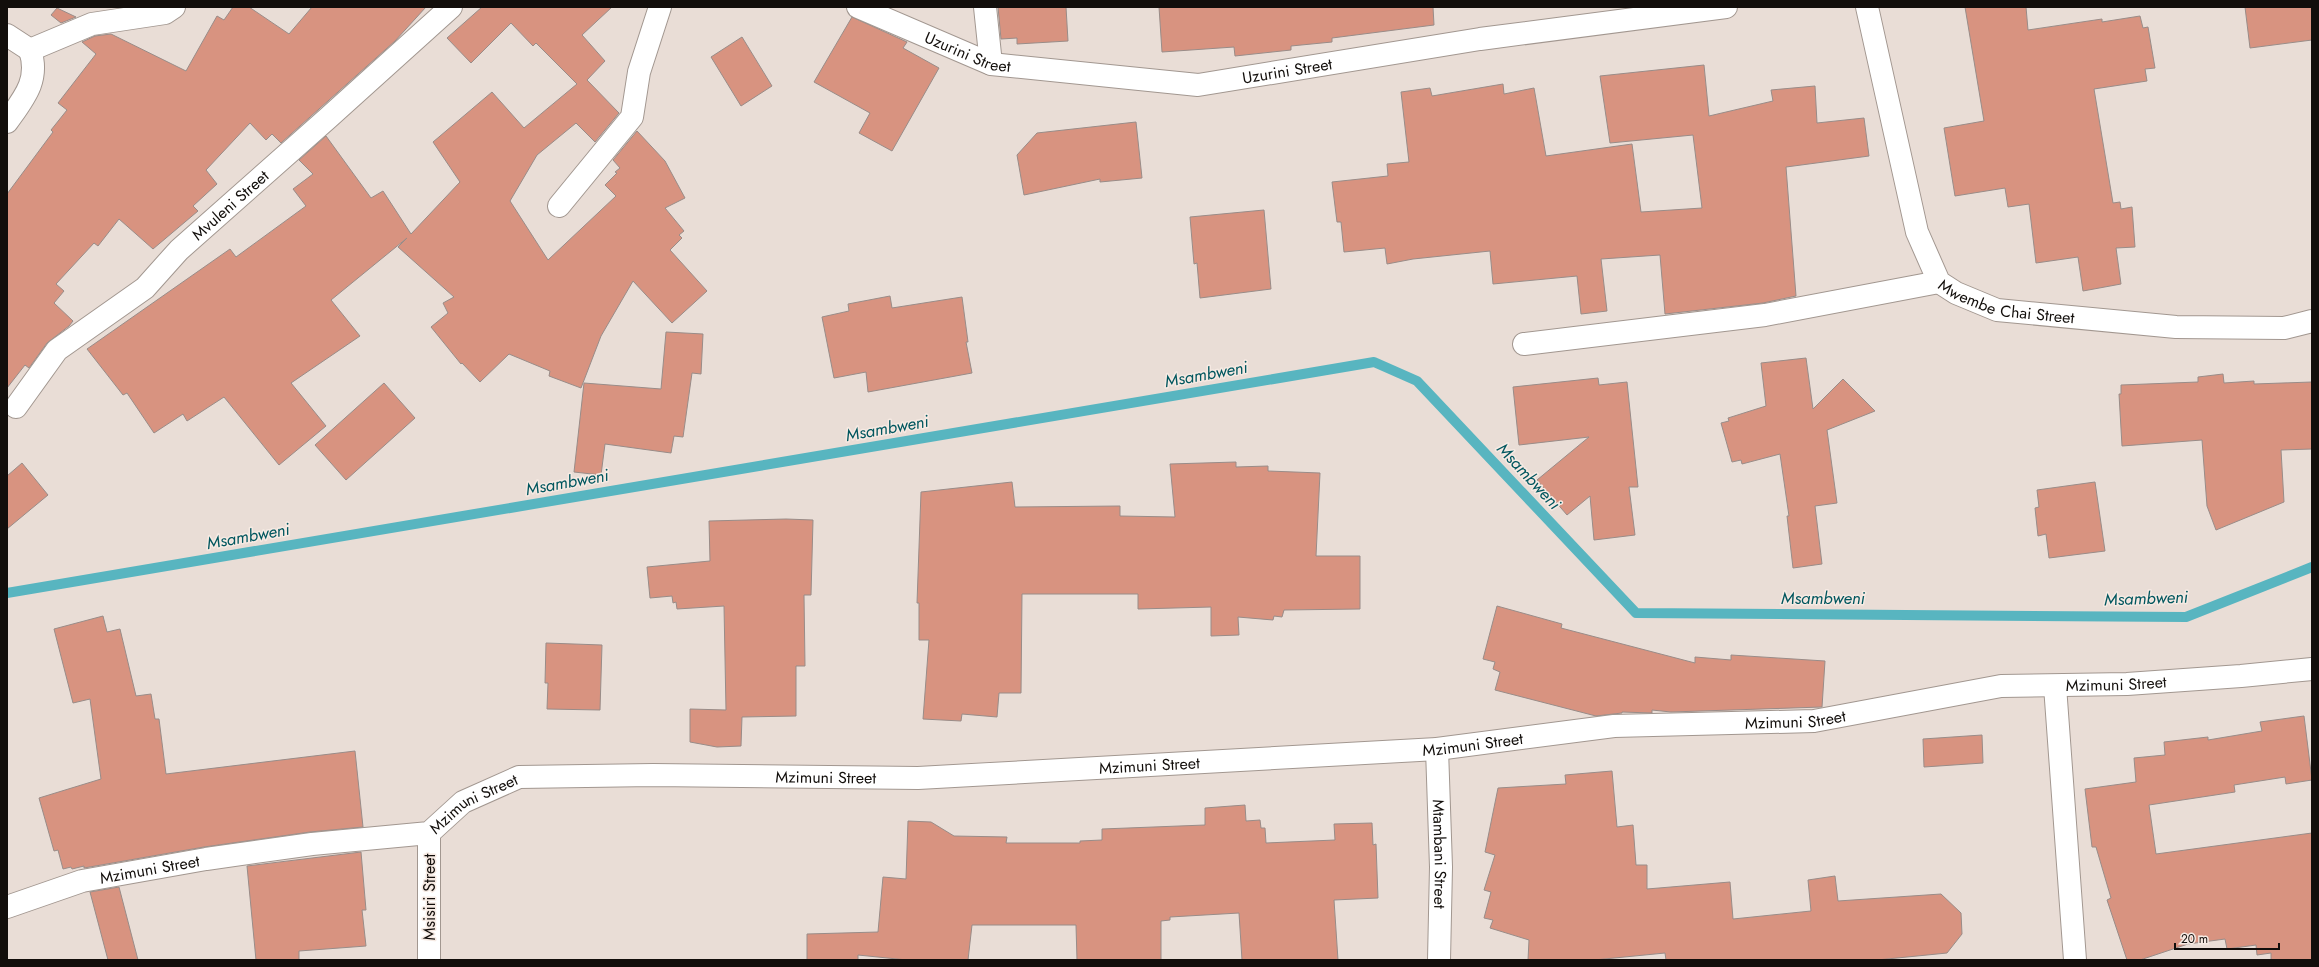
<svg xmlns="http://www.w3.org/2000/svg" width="2319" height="967" font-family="Jost,sans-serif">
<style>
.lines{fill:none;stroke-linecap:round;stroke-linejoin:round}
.stream{stroke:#58b5c0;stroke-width:10}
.building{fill:#d89380;stroke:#998c88}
.street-casing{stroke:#a29790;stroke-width:24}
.street{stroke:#fff;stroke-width:22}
.labels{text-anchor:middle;stroke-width:3;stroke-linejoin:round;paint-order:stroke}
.street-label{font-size:16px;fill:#120e0b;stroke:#f6eae3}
.water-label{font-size:17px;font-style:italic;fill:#00565e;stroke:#f6eae3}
</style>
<rect width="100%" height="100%" fill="#e9ddd6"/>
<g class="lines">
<path class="stream" d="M7,593l1367,-231 43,19 219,232 550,4 126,-50"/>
</g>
<path class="building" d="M233,7h16l40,27 23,-27h114l-31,34 -114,102 -9,-9 -6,6 -16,-17 -44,47 11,14 -24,22 5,5 -45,38 -34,-30 -21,27 -4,-3 -38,41 8,7 -10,12 19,18 -4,5 -22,17 -18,25 -4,-3 -18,23v-194l46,-62 -2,-2 16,-20 -9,-7 38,-49 -14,-12 13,-6 16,-2 75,37 31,-55 7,4z
M482,7h130l-30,28 23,26 -18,19 32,33 -24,29 -19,-19 -39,32 -27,46 38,59 68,-64 -11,-11 12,-12 -2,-1 5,-4 -7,-8 24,-29 28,30 20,37 -20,10 19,23 -5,4 3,3 -12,12 37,41 -35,32 -39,-42 -32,55 -20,52 -32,-12 1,-5 -41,-17 -29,28 -18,-19 -1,1 -30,-37 17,-14 -5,-10 11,-6 -56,-50 9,-9 -76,62 29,36 -69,47 35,43 -47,39 -55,-68 -37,24 -4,-7 -29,19 -27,-40 -4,2 -36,-46 143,-100 6,8 70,-51 -13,-17 20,-15 -14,-14 27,-24 45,62 12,-7 28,43 49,-52 -27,-40 59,-50 32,36 53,-44 -41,-41 -3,3 -22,-23 -40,40 -24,-25z
M998,7h68l2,34 -51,3v-6l-16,1z
M1159,7h274l1,18 -102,13v4l-41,4v4l-56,6 -1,-9 -72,5z
M1965,7h61l2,23 74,-11v3l38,-6 3,12 5,-1 7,41 -10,1 2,12 -53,8 19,114 7,-1 1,7 11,-2 3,40 -19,1 5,36 -38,7 -5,-34 -42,6 -7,-59 -21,3 -3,-19 -50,8 -11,-68 40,-7z
M2245,7h67v33l-62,8z
M57,8l19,9 -15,6 -10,-8z
M852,17l55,25 -4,6 36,20 -47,83 -33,-18 11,-20 -56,-31z
M742,37l30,49 -31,20 -30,-49z
M1704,65l5,51 64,-15 -2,-11 44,-4 2,37 47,-5 5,38 -83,11 10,129 -33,7 -98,11 -5,-59 -59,4 6,52 -26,3 -4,-38 -84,8 -3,-33 -77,8 -26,5 -2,-16 -41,4 -3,-30h-4l-5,-40 56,-6 -1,-12 22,-2 -8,-70 29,-4 2,8 71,-12 1,10 30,-6 12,68 86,-12 9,68 61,-4 -9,-73 -83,8 -10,-67z
M1136,122l6,56 -42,4v-3l-76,16 -7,-40 20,-22z
M1264,210l7,79 -71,9 -3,-35 -3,1 -4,-47z
M890,296l2,12 70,-11 6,45h-2l6,31 -104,19 -2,-20 -32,6 -12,-61 27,-6 -1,-7z
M666,332l37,2 -2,40 -9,-1 -9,64 -9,-1 -3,17 -66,-9 -4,31 -27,-3 10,-89 77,6z
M1806,358l7,51 30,-30 32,32 -48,19 10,73 -22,3 7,58 -29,4 -6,-52h2l-9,-62 -38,10 -1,-4 -9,2 -11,-39 8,-2 -1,-3 38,-12 -5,-43z
M2223,374l1,9 30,-2v3l58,-2v67l-31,1 3,52 -68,28 -9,-24 -5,-66 -80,6 -3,-52h2v-9l77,-3v-5z
M1598,378l1,7 28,-3 11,105h-9l6,48 -41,5 -4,-44 -23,19 -30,-35 52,-43 -70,8 -6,-58z
M384,383l31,35 -69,62 -31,-35z
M1236,462v5l32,-1v5l52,2 -4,83h44v53l-76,1 -2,7 -8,-1 -1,4 -35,-3 1,18 -28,1v-29l-73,2v-15h-116l-1,99h-22l-2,24 -35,-3 -1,7 -38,-2 6,-79h-10v-37h-2l4,-111 91,-10 3,25 105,-1v10l55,1 -5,-53z
M22,463l26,32 -41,34v-53z
M2095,482l10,69 -56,7 -3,-24 -8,2 -3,-28 4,-1 -2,-17z
M786,519l27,1 -2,75h-7l1,71h-9v50l-54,1 -1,29 -24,1 -27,-5v-33l36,1 -2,-104 -47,3 -1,-7 -3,1 -1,-7 -22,2 -3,-31 63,-6 -1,-40z
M1497,606l65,18 -1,4 134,35v-6l36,3v-5l94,6 -3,46 -151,5 -19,-2v3l-30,-1v1l-26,3 -101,-26 5,-18 -7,-3 2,-7 -12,-3z
M103,616l4,16 13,-3 16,67 15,-2 4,25h4l7,55 189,-23 8,76 -53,5 -106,15 -120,21v-2l-12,3 -1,-2 -8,2 -5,-19 -4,1 -15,-53 62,-19 -11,-80 -17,4 -19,-74z
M546,643l56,2 -2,65 -53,-1 1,-26h-3z
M2304,716l8,64 -26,4 -1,-7 -51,8 1,7 -86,13 7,49 156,-21v127h-41v-7l-14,2 -1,-10 -29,4 -2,-10 -37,5 -48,16h-13l-20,-60 4,-2 -15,-51h-4l-7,-58 51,-7 -2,-24 31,-3 -1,-13 44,-5v3l54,-9 -2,-9z
M1982,735l1,28 -59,4 -1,-28z
M1612,771l5,56 16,-2 3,40h11v24l83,-7 3,37 78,-8 -3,-31 27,-4 3,25 103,-7 20,19 1,21 -15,19 -70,7h-211l-1,-7 -71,7h-66l1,-20 -39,-12 3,-8 -9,-2 7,-26 -7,-2 11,-35 -10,-3 13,-64 68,-4 -1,-9z
M1245,805l1,16 14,-1 1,8h4l1,15 69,-3 -1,-16 38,-1 1,22 3,-1 2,54 -44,2 4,60h-96l-3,-47 -69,4v3l-9,1v39h-84l-1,-35h-104l-4,35h-61l-49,-5v5h-51v-26l71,-2 5,-55 23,2 2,-58 23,1 23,14 53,1 -1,6h74v-2l22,-1v-11l103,-4v-17z
M361,852l5,58h-4l4,36 -67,5v9h-43l-9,-94z
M119,887l19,73h-30l-18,-68z"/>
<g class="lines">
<g class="street-casing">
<g id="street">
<path id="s1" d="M858,7l133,57 207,21 282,-46 246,-32"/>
<path d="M985,7l6,57"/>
<path id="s2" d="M1867,7l50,225 22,50 17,11 41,17 179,17 108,1 28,-7"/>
<path d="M7,35l23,15"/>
<path d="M30,50l62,-26 73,-11 9,-6"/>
<path d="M7,122c17,-24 33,-42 23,-72"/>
<path d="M559,206l73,-89 7,-45 21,-65"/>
<path d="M1524,344l241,-29 174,-33"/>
<path id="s3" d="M16,407l41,-57 88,-62 34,-38 149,-132 123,-111"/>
<path d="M2055,686l20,274"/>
<path id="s4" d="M1437,749l4,118 -2,93"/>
<path id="s5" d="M7,907l75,-26 124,-22 106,-15 117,-11 34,-31 56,-25 134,-2 265,3 519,-29 177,-23 200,-5 187,-35 126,-2 114,-8 71,-7"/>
<path d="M429,960v-127"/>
</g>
</g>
<use href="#street" class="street"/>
</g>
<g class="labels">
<g class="street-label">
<text dy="6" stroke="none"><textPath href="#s1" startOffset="119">Uzurini Street</textPath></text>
<text dy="6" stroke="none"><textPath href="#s1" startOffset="443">Uzurini Street</textPath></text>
<text dy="6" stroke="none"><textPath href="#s3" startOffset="297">Mvuleni Street</textPath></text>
<text dy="6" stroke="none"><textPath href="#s2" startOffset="357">Mwembe Chai Street</textPath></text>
<text dy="6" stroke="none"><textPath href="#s5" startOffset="2140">Mzimuni Street</textPath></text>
<text dy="6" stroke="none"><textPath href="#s5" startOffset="1816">Mzimuni Street</textPath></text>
<text dy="6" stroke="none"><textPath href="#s5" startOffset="1492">Mzimuni Street</textPath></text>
<text dy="6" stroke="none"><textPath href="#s5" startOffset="1168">Mzimuni Street</textPath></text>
<text dy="6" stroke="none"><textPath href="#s5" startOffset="844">Mzimuni Street</textPath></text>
<text dy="6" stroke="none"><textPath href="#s5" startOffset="484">Mzimuni Street</textPath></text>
<text dy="6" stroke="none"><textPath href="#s4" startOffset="105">Mtambani Street</textPath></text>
<text dy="6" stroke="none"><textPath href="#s5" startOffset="148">Mzimuni Street</textPath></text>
<text transform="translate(429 897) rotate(-90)" y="6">Msisiri Street</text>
</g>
<g class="water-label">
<text transform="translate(1206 374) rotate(-10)" y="6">Msambweni</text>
<text transform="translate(887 428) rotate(-10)" y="6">Msambweni</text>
<text transform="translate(1529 476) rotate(47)" y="6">Msambweni</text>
<text transform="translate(567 482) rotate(-10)" y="6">Msambweni</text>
<text transform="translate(248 536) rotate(-10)" y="6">Msambweni</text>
<text x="1823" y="604">Msambweni</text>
<text transform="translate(2146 598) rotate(-2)" y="6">Msambweni</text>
</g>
</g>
<rect width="2319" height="967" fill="none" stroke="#120e0b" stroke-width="16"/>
<path d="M2175 943v6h104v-6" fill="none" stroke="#120e0b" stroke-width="2"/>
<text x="2181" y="943" font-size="12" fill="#120e0b" stroke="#f6eae3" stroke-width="3" paint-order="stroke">20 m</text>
</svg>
